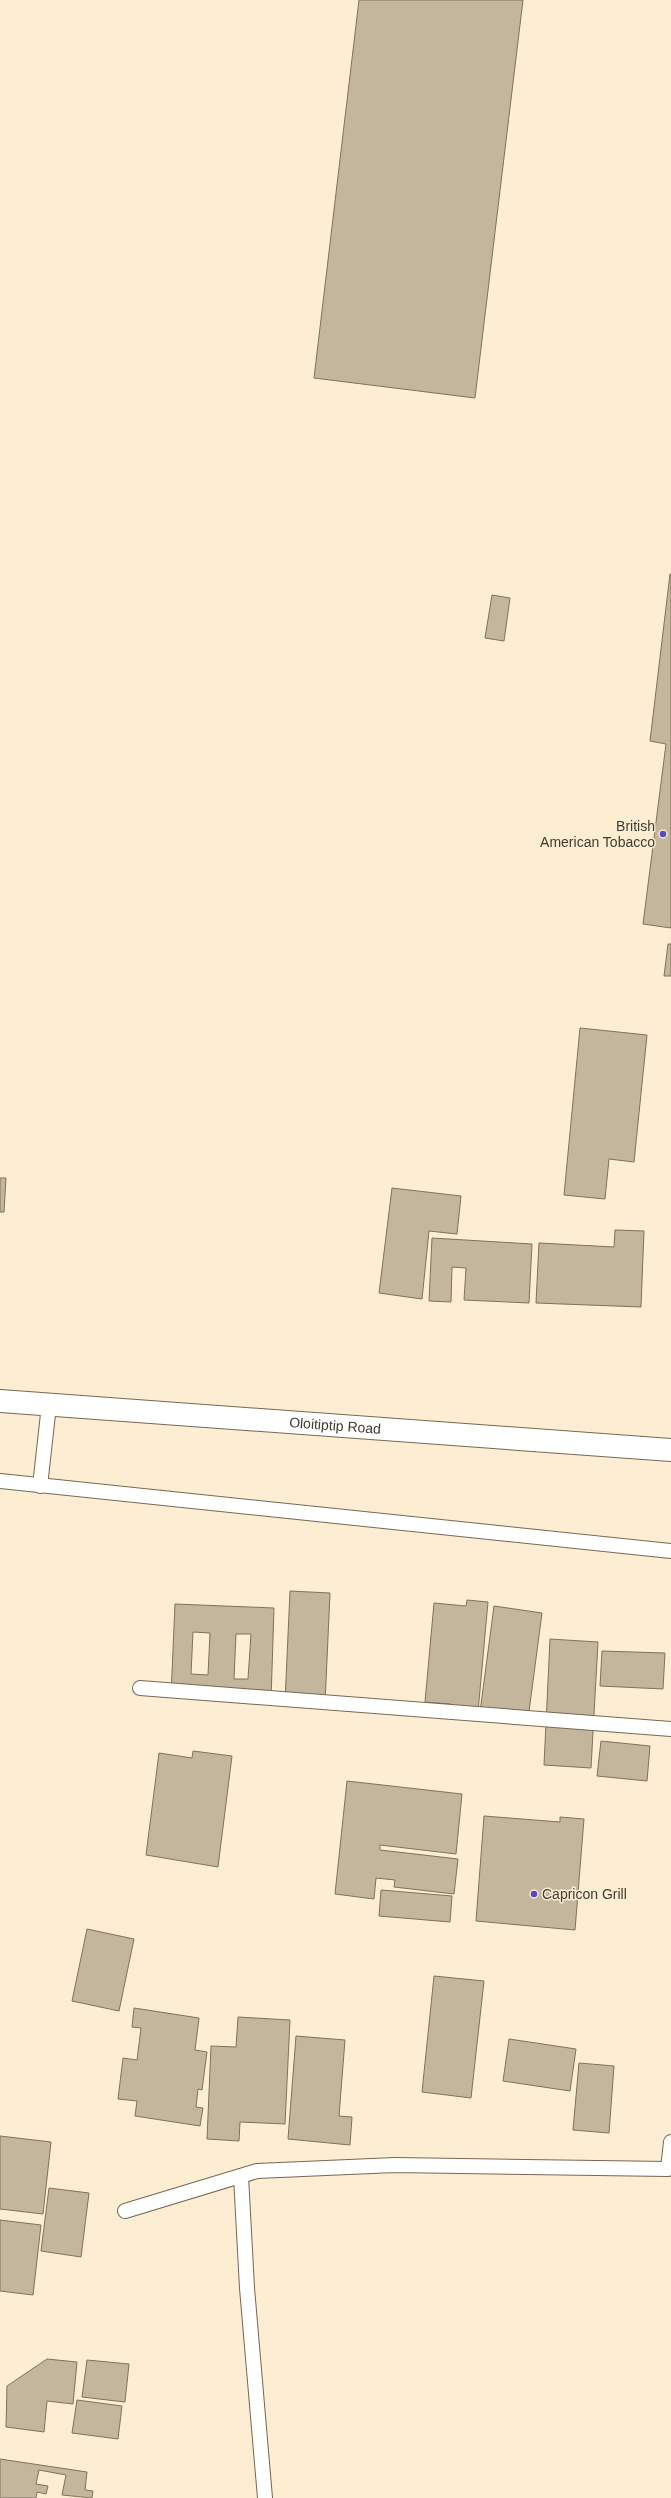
<svg xmlns="http://www.w3.org/2000/svg" width="671" height="2498" viewBox="0 0 671 2498" font-family="Arial,sans-serif">
<rect width="100%" height="100%" fill="#fcedd3"/>
<!-- building -->
<g fill="#c4b69d" stroke="#7f725b" fill-rule="evenodd">
<path d="M359,0h164l-48,398 -161,-20z"/>
<path d="M670,574h1v354l-28,-4 23,-180 -16,-3z"/>
<path d="M492,595l18,3 -6,43 -19,-3z"/>
<path d="M668,944h3v32h-7z"/>
<path d="M580,1028l67,7 -13,127 -25,-3 -4,40 -41,-4z"/>
<path d="M0,1178h6l-2,34h-4z"/>
<path d="M392,1188l69,8 -4,38 -28,-3 -7,68 -43,-6z"/>
<path d="M615,1230l29,1 -3,76 -105,-4 3,-60 75,4z"/>
<path d="M432,1238l100,6 -3,59 -65,-3 2,-32 -14,-1 -1,35 -22,-1z"/>
<path d="M290,1591l40,2 -5,111 -40,-2z"/>
<path d="M467,1600l21,2 -10,110 -27,-3v-5l-26,-2 9,-99 32,3z"/>
<path d="M175,1604l99,4 -3,92 -100,-4zM193,1632l17,1 -2,42 -17,-1zM236,1634h15l-3,45h-14z"/>
<path d="M494,1606l48,7 -14,106 -48,-7z"/>
<path d="M550,1639l48,3 -7,126 -47,-3z"/>
<path d="M602,1651l63,2 -2,36 -63,-3z"/>
<path d="M601,1741l49,5 -3,35 -50,-5z"/>
<path d="M193,1751l39,5 -14,111 -72,-12 13,-102 33,5z"/>
<path d="M347,1781l115,13 -6,60 -76,-9v5l78,9 -4,35 -60,-7 1,-7 -19,-2 -2,21 -39,-5z"/>
<path d="M484,1816l76,6v-5l24,2 -9,111 -99,-9z"/>
<path d="M381,1890l71,6 -2,26 -71,-6z"/>
<path d="M87,1929l47,10 -15,72 -47,-10z"/>
<path d="M434,1976l50,5 -13,117 -49,-6z"/>
<path d="M134,2008l65,10 -4,32 12,2 -5,38 -4,-1 -2,18 7,1 -3,18 -65,-10 2,-15 -19,-2 5,-41 14,2 4,-32 -9,-1z"/>
<path d="M238,2017l52,3 -5,104 -45,-2 -1,19 -32,-2 4,-93 25,1z"/>
<path d="M296,2036l49,4 -6,76 13,1 -2,28 -62,-6z"/>
<path d="M509,2039l67,10 -6,42 -67,-10z"/>
<path d="M579,2063l35,3 -5,67 -36,-3z"/>
<path d="M0,2136l51,6 -8,72 -43,-5z"/>
<path d="M49,2188l40,5 -8,64 -40,-6z"/>
<path d="M0,2220l41,5 -8,70 -33,-4z"/>
<path d="M47,2359l30,3 -4,42 -26,-3 -3,31 -38,-5 1,-41z"/>
<path d="M87,2360l42,4 -4,38 -43,-5z"/>
<path d="M77,2400l45,6 -4,33 -46,-6z"/>
<path d="M0,2459l87,13 -2,18 8,1 -1,7 -30,-3 4,-20 -27,-5 -3,14 12,2 -2,8 -9,-2 -1,6h-36z"/>
</g>
<g fill="none" stroke-linecap="round" stroke-linejoin="round">
<!-- service casing -->
<g stroke="#766952" stroke-width="16">
<g id="service">
<path d="M0,1481l671,70"/>
<path d="M40,1486l9,-81"/>
<path d="M140,1688l531,41"/>
<path d="M241,2176l6,112 18,210"/>
<path d="M125,2211l132,-40 138,-6 273,4 3,-27"/>
</g>
</g>
<!-- minor casing -->
<g stroke="#766952" stroke-width="24">
<g id="minor">
<path id="s1" d="M0,1401l671,49"/>
</g>
</g>
<!-- service -->
<use href="#service" stroke="#fff" stroke-width="14"/>
<!-- minor -->
<use href="#minor" stroke="#fff" stroke-width="22"/>
</g>
<!-- markers -->
<g fill="#564ac2" stroke="#fcedd3" stroke-width="1.5">
<circle cx="663" cy="834" r="4"/>
<circle cx="534" cy="1894" r="4"/>
</g>
<g text-anchor="middle" stroke-width="3" stroke-linejoin="round" paint-order="stroke">
<!-- poi labels -->
<g font-size="14" fill="#403b30" stroke="#fcedd3" text-anchor="end">
<text x="655" y="831">British<tspan x="655" dy="16">American Tobacco</tspan></text>
<text x="542" y="1899" text-anchor="start">Capricon Grill</text>
</g>
<!-- street labels -->
<g font-size="14" fill="#403b30" stroke="#fcedd3">
<text dy="5" stroke="none"><textPath href="#s1" startOffset="336">Oloitiptip Road</textPath></text>
</g>
</g>
</svg>
